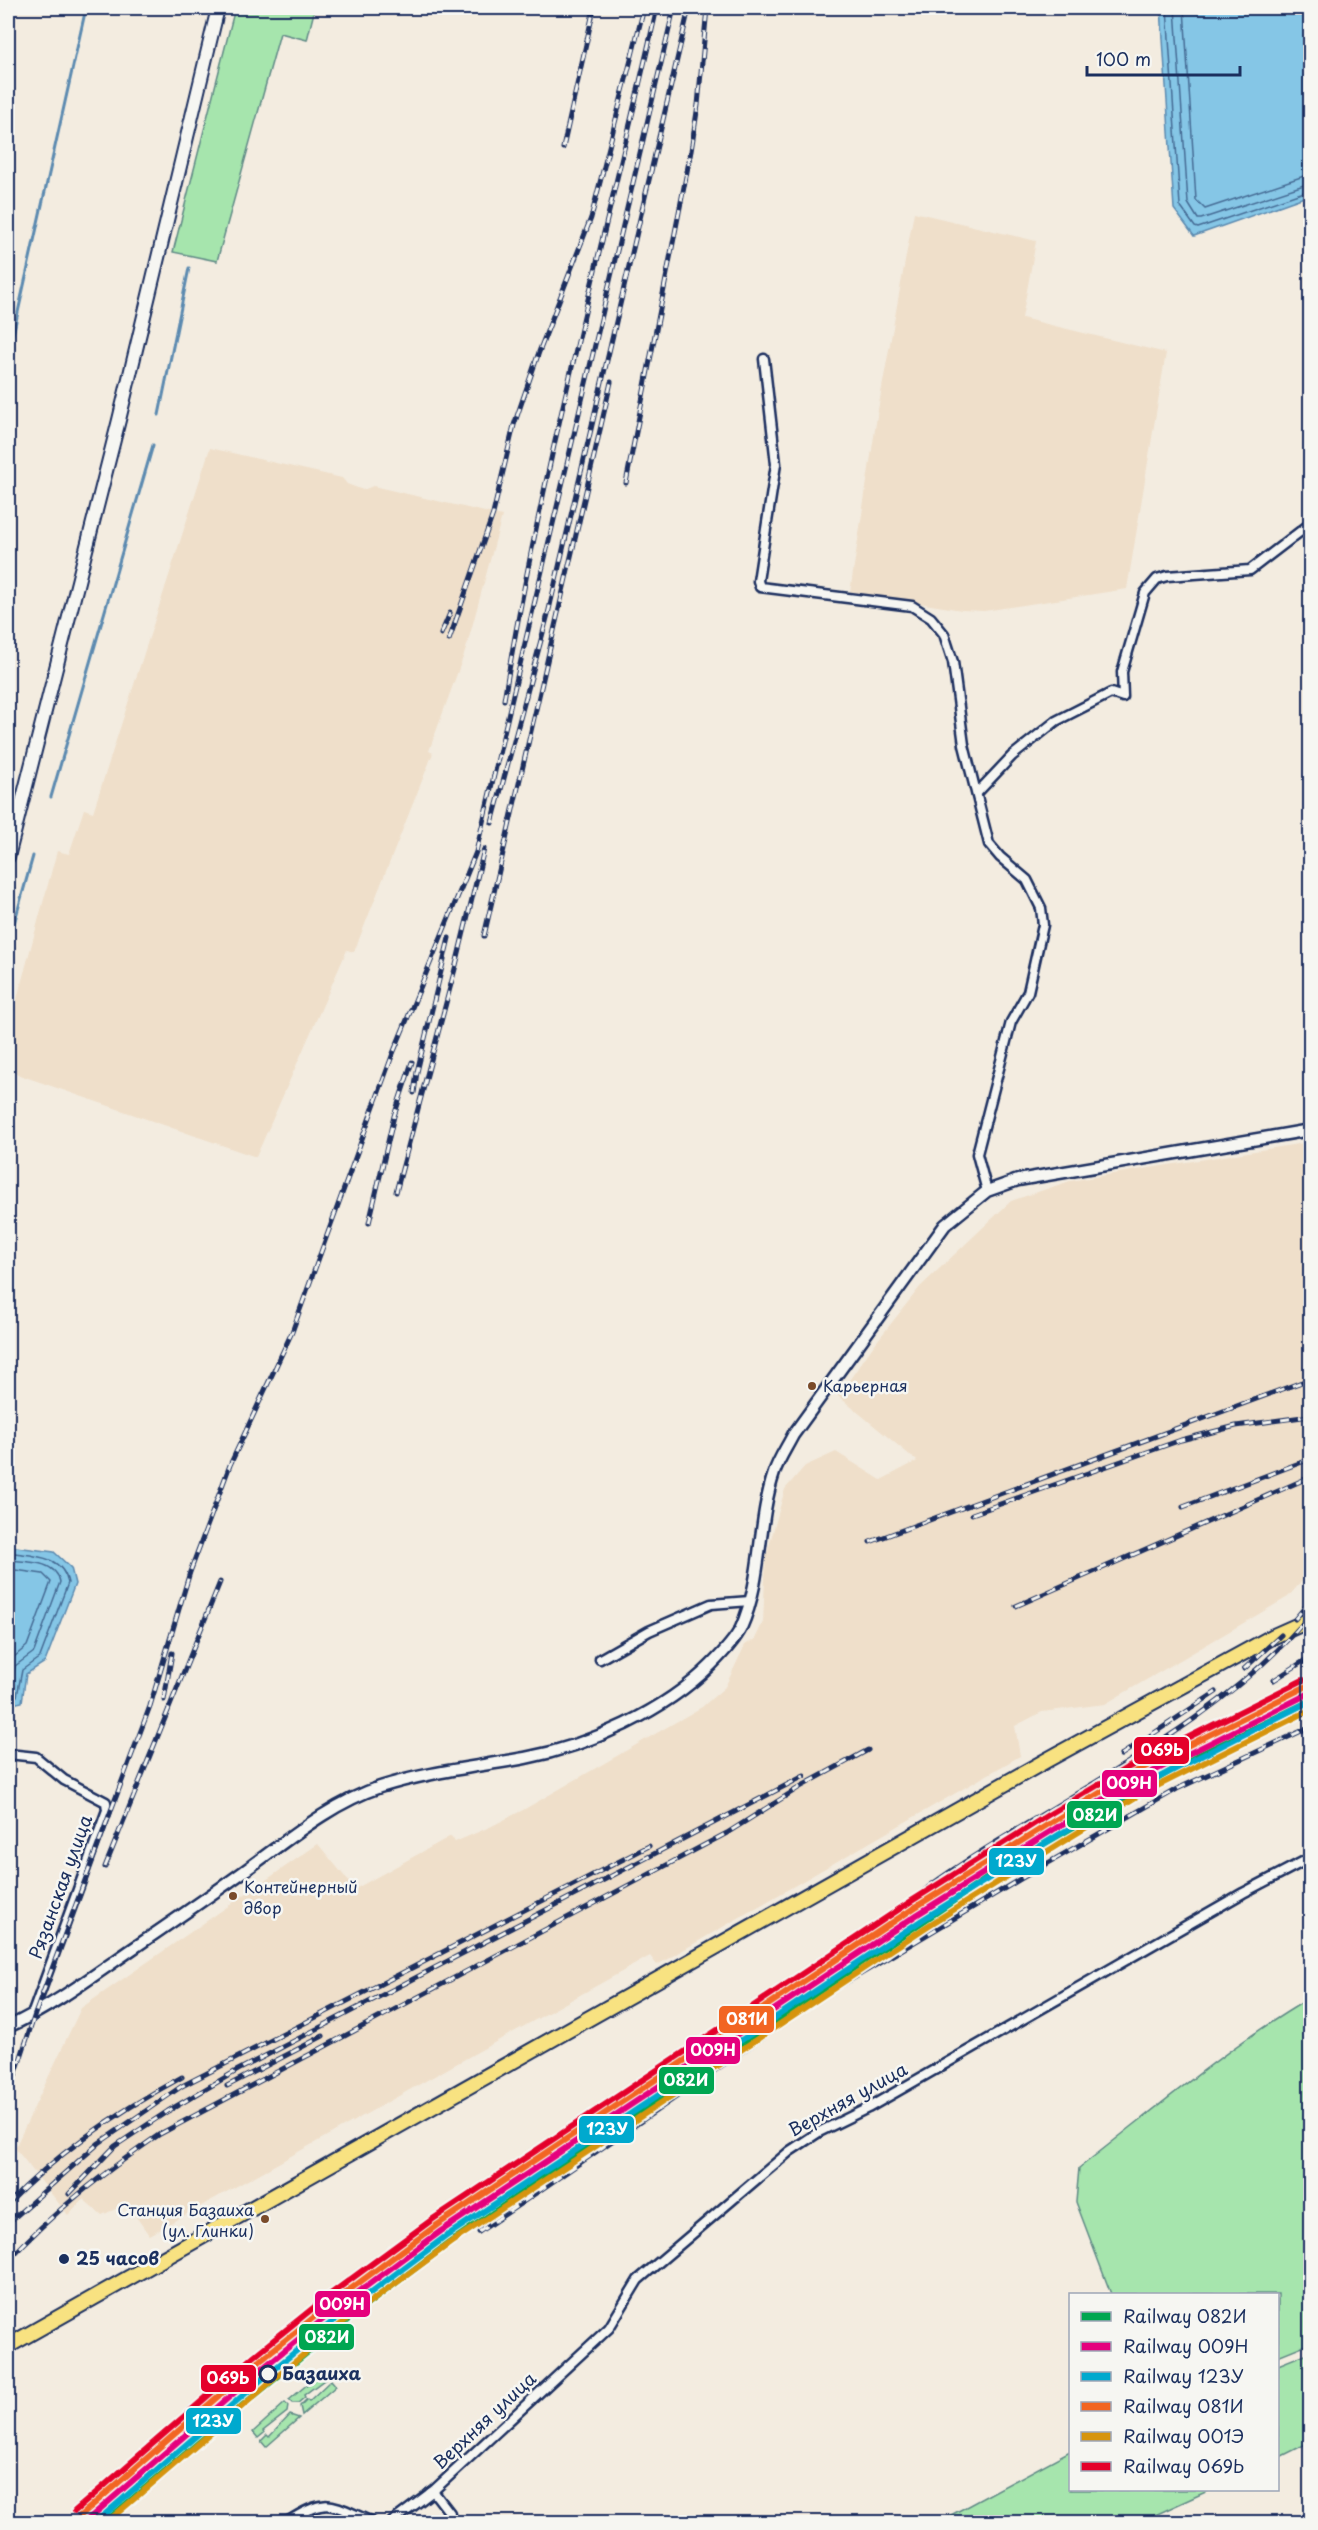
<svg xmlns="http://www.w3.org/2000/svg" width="1318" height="2530" viewBox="0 0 1318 2530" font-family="'Playpen Sans',sans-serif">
<rect width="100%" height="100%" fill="#f3ece0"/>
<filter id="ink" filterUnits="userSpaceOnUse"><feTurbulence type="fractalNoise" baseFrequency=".0167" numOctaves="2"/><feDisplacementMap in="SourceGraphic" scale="12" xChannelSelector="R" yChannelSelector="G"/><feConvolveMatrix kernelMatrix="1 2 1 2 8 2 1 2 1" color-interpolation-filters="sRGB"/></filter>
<g filter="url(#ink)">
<!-- built -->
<g fill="#efdfca">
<path d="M914,212l122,29 -14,77 144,35 -39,236 -143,22 -22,-1 -112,-18 28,-182z"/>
<path d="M210,448l132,30 5,6 16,6 10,-4 129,30 -36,133 -37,102 4,2 -79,199 -7,-2 -91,207 -248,-86v-39l49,-181 12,3 15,-45 9,3 2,-6z"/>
<path d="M1310,1142v430l-22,25 -183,107 -63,8 -27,14 5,30 -363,209 -7,-9 -501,279 -22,-31 -25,11 -19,-16 -15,16 -53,-67 66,-140 237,-164 37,45 96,-53 4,6 37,-16 31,-16 179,-103 23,-20 20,-42 10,-6 8,-17 3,-65 19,-68 20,-23 31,-14 45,28 36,-19 -79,-65 36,-51 46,-58 91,-86 59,-20z"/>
</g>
<!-- green -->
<g fill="#a6e5ad" stroke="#608a86" stroke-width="1.5">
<path d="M235,8h80l-8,32 -27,-7 -63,228 -44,-9z"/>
<path d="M1310,1998v345l-32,13v-62h-167l-35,-92 3,-34c75,-58 149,-122 231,-170z"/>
<path d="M1310,2352v90l-32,16v-93z"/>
<path d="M323,2371l5,6 -24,18 1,2 -7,6h-6l-3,-3z"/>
<path d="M331,2380l5,6 -34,29 -2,-9 7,-7 2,2z"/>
<path d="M285,2403l3,3 -1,6 -24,19 1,2 -6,5 -5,-6z"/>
<path d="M290,2415l9,3 -33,29 -5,-6 6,-6 2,2z"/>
<path d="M1070,2451v39h140l-70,32h-202z"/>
</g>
<!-- water -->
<g fill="#85c6e6" stroke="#5b8ab0" stroke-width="1.5">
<path d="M1161,8h149v187l-116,41 -20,-27z"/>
<path d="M8,1546l46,6 17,16 4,16 -30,78 -19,12 -4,28 -14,3z"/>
</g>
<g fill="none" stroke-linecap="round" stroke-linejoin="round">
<!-- shore -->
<g stroke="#456b94" stroke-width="1.5">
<path d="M1167,8l13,198 15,21 3,1 112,-38"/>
<path d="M1175,8l13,195 10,16h3l109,-36"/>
<path d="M1184,8l12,192 9,9 105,-35"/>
<path d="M8,1552c24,4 54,2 60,31l-28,74 -18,13 -5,26 -9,3"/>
<path d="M8,1560c18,2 48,0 52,22l-26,70 -19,14 -4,23 -3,2"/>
<path d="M8,1569l35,5 8,8 -24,64 -19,16"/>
</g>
<!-- stream -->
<g stroke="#5b8ab0" stroke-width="3">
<path d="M8,357l78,-349"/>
<path d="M159,415l30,-147"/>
<path d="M51,797l102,-352"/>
<path d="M8,945l25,-89"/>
</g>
<!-- minor casing -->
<g stroke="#1b2f5e" stroke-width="13">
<g id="minor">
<path d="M764,359l12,105 -18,117 2,6 152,19 19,12 13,16 9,28 11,83 25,99 11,13 27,23 14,28 2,17 -15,67 -17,30 -34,132 10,37"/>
<path d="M977,793l35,-37 44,-35 55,-28 12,4 -1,-25 23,-79 12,-14 10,-3 83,-6 60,-46"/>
<path d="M600,1659l49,-28 62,-27 39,-3"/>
<path d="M8,1754l28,3 28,23 42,22 1,8 -75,205"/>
<path d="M430,2493l3,-2 17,22 -1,9"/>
<path d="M287,2522c41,-26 43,-18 85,0"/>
<path d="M392,2522l41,-31 176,-163 29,-48 152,-129 29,-19 49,-24 375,-215 67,-35"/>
</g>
</g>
<!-- tertiary casing -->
<g stroke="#1b2f5e" stroke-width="15">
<path id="tertiary" d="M8,2027c43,-20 81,-48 120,-75 41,-28 82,-56 122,-85 40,-29 82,-64 130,-80 47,-15 96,-20 145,-29 64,-12 140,-47 186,-93 10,-10 24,-25 30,-37 22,-49 16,-105 33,-155 4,-13 13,-26 19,-38l152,-210 42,-34 31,-11 292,-50"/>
</g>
<!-- secondary casing -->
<g stroke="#1b2f5e" stroke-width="16">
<path id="secondary" d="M8,857l111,-437 99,-412"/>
</g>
<!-- trunk casing -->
<g stroke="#1b2f5e" stroke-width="18">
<path id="trunk" d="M8,2346l1039,-586 227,-124 36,-16"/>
</g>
<!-- minor -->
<use href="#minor" stroke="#f6f6f2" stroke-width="8"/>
<!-- tertiary -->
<use href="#tertiary" stroke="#f6f6f2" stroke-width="10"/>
<!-- secondary -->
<use href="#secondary" stroke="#f6f6f2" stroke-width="12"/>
<!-- trunk -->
<use href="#trunk" stroke="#f8e281" stroke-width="14"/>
<!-- rail casing -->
<g stroke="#1b2f5e" stroke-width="5">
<g id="rail">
<path d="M563,148l31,-140"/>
<path d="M626,483l65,-332 7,-46 9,-97"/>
<path d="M441,634l9,-21"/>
<path d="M449,640l44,-126 21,-89 25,-73 52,-134 53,-210"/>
<path d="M504,700c38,-233 101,-462 153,-692"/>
<path d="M492,823l56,-209 141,-606"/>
<path d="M484,936l127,-554"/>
<path d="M414,1093l3,-21 32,-134"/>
<path d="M396,1192l60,-227 28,-116"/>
<path d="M369,1223l25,-107 18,-54"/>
<path d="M1183,1507l127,-48"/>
<path d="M972,1514l209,-74 55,-14 74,-10"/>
<path d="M870,1542l440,-163"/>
<path d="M1016,1606l294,-129"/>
<path d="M1295,1619l15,-18"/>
<path d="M1244,1669l37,-34"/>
<path d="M1274,1680l36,-23"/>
<path d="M164,1700l8,-47"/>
<path d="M1121,1755l95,-63"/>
<path d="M105,1867l115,-285"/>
<path d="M918,1914l86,-47"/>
<path d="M227,2086l96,-50"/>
<path d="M8,2097l27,-83 115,-308 40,-134 40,-107 62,-133 100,-276 84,-204 198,-844"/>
<path d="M69,2194l46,-48 53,-35 70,-41 566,-294"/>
<path d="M8,2204c49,-51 111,-93 174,-127"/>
<path d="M8,2223l91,-80 83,-57 467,-240"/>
<path d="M479,2232l348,-238 195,-116 155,-89 133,-62"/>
<path d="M8,2261c44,-49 97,-89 152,-127l567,-301 73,-46 68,-37"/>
<path d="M75,2522c98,-84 194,-168 297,-247 155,-118 324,-218 484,-330 28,-19 52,-43 79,-63 123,-86 278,-151 375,-267"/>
</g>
</g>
<!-- rail -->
<use href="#rail" stroke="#f6f6f2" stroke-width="3" stroke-dasharray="9" stroke-linecap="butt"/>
<!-- rail-1 casing -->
<g stroke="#f6f6f2" stroke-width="10">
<path id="rail-1" d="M105,2522l139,-118 116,-94 89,-67 168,-116 387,-260 193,-111 113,-55"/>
</g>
<!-- rail-2 casing -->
<g stroke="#f6f6f2" stroke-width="10">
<path id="rail-2" d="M85,2522l179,-155 73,-59 104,-77 477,-317 138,-86 76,-46 178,-89"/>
</g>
<!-- rail-3 casing -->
<g stroke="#f6f6f2" stroke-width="10">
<path id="rail-3" d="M96,2522l173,-149 73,-59 103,-77 477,-317 138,-86 76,-45 174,-88"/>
</g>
<!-- rail-4 casing -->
<g stroke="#f6f6f2" stroke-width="10">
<path id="rail-4" d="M80,2516l179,-155 74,-59 104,-77 477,-317 138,-86 77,-47 178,-89"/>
</g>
<!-- rail-5 casing -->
<g stroke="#f6f6f2" stroke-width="10">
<path id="rail-5" d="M107,2522l167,-143 72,-59 104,-77 476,-316 138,-86 75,-46 171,-85"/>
</g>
<!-- rail-6 casing -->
<g stroke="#f6f6f2" stroke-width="10">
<path id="rail-6" d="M75,2511l180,-156 73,-59 105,-77 477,-317 138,-87 77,-46 178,-89"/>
</g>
<!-- rail-1 -->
<use href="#rail-1" stroke="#00a651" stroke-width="6"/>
<!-- rail-2 -->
<use href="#rail-2" stroke="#e5007d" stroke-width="6"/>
<!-- rail-3 -->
<use href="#rail-3" stroke="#00a9ce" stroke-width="6"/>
<!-- rail-4 -->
<use href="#rail-4" stroke="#f26522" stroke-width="6"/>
<!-- rail-5 -->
<use href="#rail-5" stroke="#d6940e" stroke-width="6"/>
<!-- rail-6 -->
<use href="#rail-6" stroke="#e4002b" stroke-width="6"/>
</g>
</g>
<!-- markers -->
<g fill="#7a4b2a" stroke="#f6f6f2" stroke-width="2">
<circle cx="812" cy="1386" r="5"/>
<circle cx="233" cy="1896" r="5"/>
<circle cx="265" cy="2219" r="5"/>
</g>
<circle fill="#1b2f5e" stroke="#f6f6f2" stroke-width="2" cx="64" cy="2259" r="6"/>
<circle fill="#f6f6f2" stroke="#1b2f5e" stroke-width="3" cx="268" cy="2374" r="8"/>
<g text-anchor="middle" stroke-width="5" stroke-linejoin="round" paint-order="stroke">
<!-- bus labels -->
<g font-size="16" fill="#1b2f5e" stroke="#f6f6f2" text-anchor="start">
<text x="823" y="1392">Карьерная</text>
<text x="244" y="1893">Контейнерный<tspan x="244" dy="21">двор</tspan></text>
<text x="254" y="2216" text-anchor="end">Станция Базаиха<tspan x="254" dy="21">(ул. Глинки)</tspan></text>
</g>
<!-- street labels -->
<g font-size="18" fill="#1b2f5e" stroke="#f6f6f2">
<text transform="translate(61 1887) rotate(-70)" y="6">Рязанская улица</text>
<text transform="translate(848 2100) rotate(-29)" y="6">Верхняя улица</text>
<text transform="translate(485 2421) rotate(-43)" y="6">Верхняя улица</text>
</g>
<!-- poi labels -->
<g font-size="18" font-weight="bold" fill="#1b2f5e" stroke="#f6f6f2" text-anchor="start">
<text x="76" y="2265">25 часов</text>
</g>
<!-- stop labels -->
<g font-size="18" font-weight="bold" fill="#1b2f5e" stroke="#f6f6f2" text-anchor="start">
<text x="282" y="2380">Базаиха</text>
</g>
</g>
<g stroke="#f6f6f2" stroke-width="2">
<rect x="1133" y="1736" width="57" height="29" rx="6" fill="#e4002b"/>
<rect x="1101" y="1769" width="57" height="29" rx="6" fill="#e5007d"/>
<rect x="1066" y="1800" width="57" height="29" rx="6" fill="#00a651"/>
<rect x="988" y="1847" width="57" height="29" rx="6" fill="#00a9ce"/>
<rect x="718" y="2005" width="57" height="29" rx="6" fill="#f26522"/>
<rect x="685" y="2036" width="56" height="29" rx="6" fill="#e5007d"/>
<rect x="658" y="2066" width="57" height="29" rx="6" fill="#00a651"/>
<rect x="578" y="2115" width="57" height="29" rx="6" fill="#00a9ce"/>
<rect x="314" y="2290" width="57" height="28" rx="6" fill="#e5007d"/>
<rect x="298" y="2323" width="57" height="28" rx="6" fill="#00a651"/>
<rect x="200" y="2364" width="57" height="29" rx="6" fill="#e4002b"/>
<rect x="185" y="2407" width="57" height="28" rx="6" fill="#00a9ce"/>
</g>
<g font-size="16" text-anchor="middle" font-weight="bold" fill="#fff">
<text x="1162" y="1756">069Ь</text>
<text x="1129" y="1789">009Н</text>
<text x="1095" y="1821">082И</text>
<text x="1016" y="1867">123У</text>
<text x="747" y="2025">081И</text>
<text x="713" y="2056">009Н</text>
<text x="686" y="2086">082И</text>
<text x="607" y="2135">123У</text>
<text x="342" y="2310">009Н</text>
<text x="327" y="2343">082И</text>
<text x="228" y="2384">069Ь</text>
<text x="213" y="2427">123У</text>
</g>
<!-- margin -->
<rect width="1318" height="2530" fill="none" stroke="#f6f6f2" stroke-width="30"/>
<rect x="15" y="15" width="1288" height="2500" fill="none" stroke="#1b2f5e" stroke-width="2" filter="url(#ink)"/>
<!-- legend -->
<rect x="1069" y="2293" width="210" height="198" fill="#f6f6f2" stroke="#9ea6b7" stroke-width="1.5"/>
<rect x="1081" y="2312" width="30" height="9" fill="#00a651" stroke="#9ea6b7" stroke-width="1.5"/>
<text x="1123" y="2323" font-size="18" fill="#1b2f5e">Railway 082И</text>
<rect x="1081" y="2342" width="30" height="9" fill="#e5007d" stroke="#9ea6b7" stroke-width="1.5"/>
<text x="1123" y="2353" font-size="18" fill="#1b2f5e">Railway 009Н</text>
<rect x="1081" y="2372" width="30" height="9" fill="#00a9ce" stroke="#9ea6b7" stroke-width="1.5"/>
<text x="1123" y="2383" font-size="18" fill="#1b2f5e">Railway 123У</text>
<rect x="1081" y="2402" width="30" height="9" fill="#f26522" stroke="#9ea6b7" stroke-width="1.5"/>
<text x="1123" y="2413" font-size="18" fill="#1b2f5e">Railway 081И</text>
<rect x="1081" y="2432" width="30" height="9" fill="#d6940e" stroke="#9ea6b7" stroke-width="1.5"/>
<text x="1123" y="2443" font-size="18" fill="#1b2f5e">Railway 001Э</text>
<rect x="1081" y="2462" width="30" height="9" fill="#e4002b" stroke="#9ea6b7" stroke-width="1.5"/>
<text x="1123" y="2473" font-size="18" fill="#1b2f5e">Railway 069Ь</text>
<!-- scale -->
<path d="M1087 66v9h153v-9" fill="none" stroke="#1b2f5e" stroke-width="3"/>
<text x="1096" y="66" font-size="18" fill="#1b2f5e" stroke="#f6f6f2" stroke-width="4.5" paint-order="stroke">100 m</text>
</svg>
